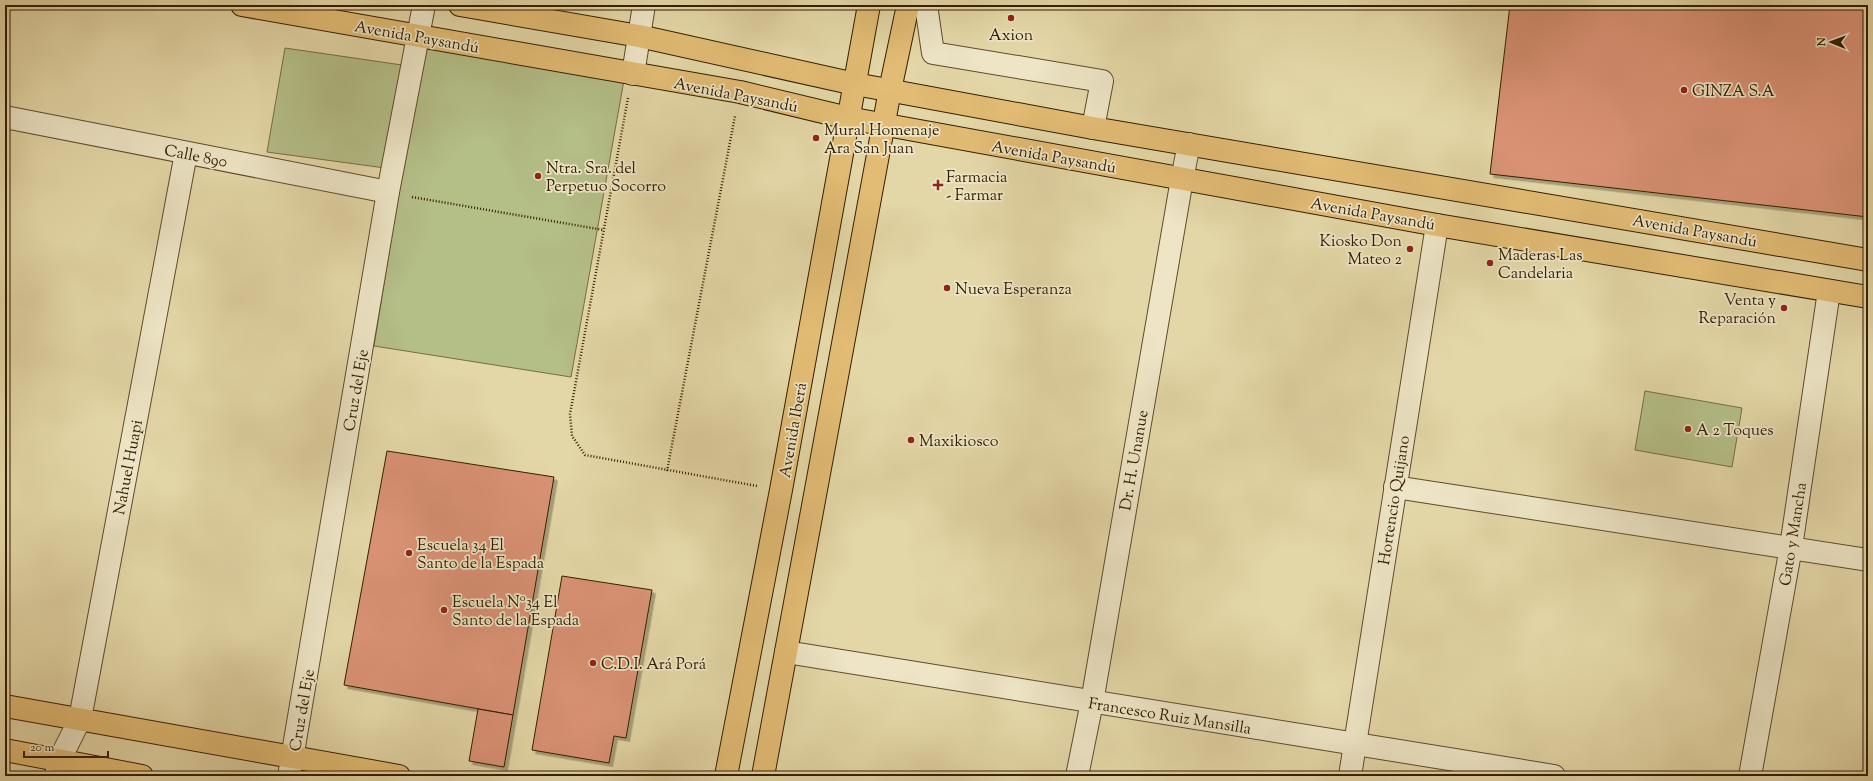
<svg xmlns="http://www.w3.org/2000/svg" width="1873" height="781" viewBox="0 0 1873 781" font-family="'Sorts Mill Goudy',serif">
<defs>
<filter id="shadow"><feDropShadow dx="3.5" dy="3.5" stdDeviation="0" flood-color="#0004"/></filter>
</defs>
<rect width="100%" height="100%" fill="#e4d7a7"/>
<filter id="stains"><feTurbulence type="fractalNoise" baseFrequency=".005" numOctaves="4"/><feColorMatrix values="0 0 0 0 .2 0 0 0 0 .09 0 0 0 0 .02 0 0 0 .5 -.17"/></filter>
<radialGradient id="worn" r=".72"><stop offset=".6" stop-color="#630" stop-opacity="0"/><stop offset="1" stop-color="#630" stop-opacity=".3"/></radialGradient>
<!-- green -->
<g fill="#b4be87" stroke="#746e44">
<path d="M285,48l117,17 -17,103 -118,-16z"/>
<path d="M422,48l202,32 -53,297 -197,-31z"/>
<path d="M1645,391l97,17 -10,59 -97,-17z"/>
</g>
<!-- building -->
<g fill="#da9275" stroke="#331e00" filter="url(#shadow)">
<path d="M1510,5h358v212l-378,-43z"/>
<path d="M387,451l167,26 -41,238 -169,-30z"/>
<path d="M562,576l90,14 -26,148 -12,-2 -5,27 -77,-13z"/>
<path d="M478,709l35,6 -9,52 -35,-6z"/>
</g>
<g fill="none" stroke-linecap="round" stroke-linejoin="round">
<!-- minor casing -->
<g stroke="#5f4c2a" stroke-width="24">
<g id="minor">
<path d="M926,5l7,48 169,28 -9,47"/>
<path d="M633,74l11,-69"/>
<path d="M5,117l383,75"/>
<path d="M1395,487l473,73"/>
<path d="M786,652l768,124"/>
<path d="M56,776l3,-15 21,-42 106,-566"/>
<path d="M289,776l99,-584 36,-187"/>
<path d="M1077,776l15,-74 90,-523 7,-35"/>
<path d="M1350,776l87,-551"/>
<path d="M1750,776l41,-229 38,-256"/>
</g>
</g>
<!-- major casing -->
<g stroke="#331e00" stroke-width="24">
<g id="major">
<path d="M242,5l498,87 108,26 589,107 431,72"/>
<path d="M460,5l179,31 216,48 238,44 775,132"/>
<path d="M5,706l394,70"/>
<path d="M5,750l137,26"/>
<path d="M726,776l55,-286 88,-485"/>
<path d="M763,776l127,-686 18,-85"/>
</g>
</g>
<!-- path -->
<g stroke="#331e00" stroke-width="2.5" stroke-dasharray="1 2" stroke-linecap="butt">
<path d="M628,98l-58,316 2,22 13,19 172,31"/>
<path d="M412,197l192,33"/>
<path d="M667,471l68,-355"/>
</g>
<!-- minor -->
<use href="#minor" stroke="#ede5c6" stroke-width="22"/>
<!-- major -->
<use href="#major" stroke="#e2bc74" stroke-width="22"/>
</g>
<!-- markers -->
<g fill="#8f2418" stroke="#ede5c6" stroke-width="1.5">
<circle cx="1011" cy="18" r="4"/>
<circle cx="1684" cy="90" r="4"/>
<circle cx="816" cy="138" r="4"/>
<circle cx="538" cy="176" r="4"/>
<path d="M936 179h4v4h4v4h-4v4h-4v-4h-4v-4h4z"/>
<circle cx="1410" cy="249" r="4"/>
<circle cx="1490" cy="263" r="4"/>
<circle cx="947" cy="288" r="4"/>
<circle cx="1784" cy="308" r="4"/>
<circle cx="1688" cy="429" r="4"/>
<circle cx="911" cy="440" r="4"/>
<circle cx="409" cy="553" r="4"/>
<circle cx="444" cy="610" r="4"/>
<circle cx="593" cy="663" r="4"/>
</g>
<g text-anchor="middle" stroke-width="3.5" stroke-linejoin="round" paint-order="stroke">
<!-- poi labels -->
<g font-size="16" fill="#331e00" stroke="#ede5c6" text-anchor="start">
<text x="1011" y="40" text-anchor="middle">Axion</text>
<text x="1692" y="96">GINZA S.A</text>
<text x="824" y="135">Mural Homenaje<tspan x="824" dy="18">Ara San Juan</tspan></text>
<text x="546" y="173">Ntra. Sra. del<tspan x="546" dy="18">Perpetuo Socorro</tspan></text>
<text x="946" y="182">Farmacia<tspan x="946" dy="18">- Farmar</tspan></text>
<text x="1402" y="246" text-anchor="end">Kiosko Don<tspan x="1402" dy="18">Mateo 2</tspan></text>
<text x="1498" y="260">Maderas Las<tspan x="1498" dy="18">Candelaria</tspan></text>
<text x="955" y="294">Nueva Esperanza</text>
<text x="1776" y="305" text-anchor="end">Venta y<tspan x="1776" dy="18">Reparación</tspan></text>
<text x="1696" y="435">A 2 Toques</text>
<text x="919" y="446">Maxikiosco</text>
<text x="417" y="550">Escuela 34 El<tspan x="417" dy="18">Santo de la Espada</tspan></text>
<text x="452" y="607">Escuela Nº34 El<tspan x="452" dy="18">Santo de la Espada</tspan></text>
<text x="601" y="669">C.D.I. Ará Porá</text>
</g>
<!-- street labels -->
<g font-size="16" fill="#331e00" stroke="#ede5c6">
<text transform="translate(417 36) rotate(10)" y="6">Avenida Paysandú</text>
<text transform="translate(736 94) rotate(11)" y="6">Avenida Paysandú</text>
<text transform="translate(196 155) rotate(11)" y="6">Calle 890</text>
<text transform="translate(1054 156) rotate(10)" y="6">Avenida Paysandú</text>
<text transform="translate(1373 213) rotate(10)" y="6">Avenida Paysandú</text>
<text transform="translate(1695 230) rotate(10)" y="6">Avenida Paysandú</text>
<text transform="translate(355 390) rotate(-80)" y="6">Cruz del Eje</text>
<text transform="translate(792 430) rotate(-80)" y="6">Avenida Iberá</text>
<text transform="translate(1133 460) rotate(-80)" y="6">Dr. H. Unanue</text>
<text transform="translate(127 467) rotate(-79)" y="6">Nahuel Huapi</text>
<text transform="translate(1393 500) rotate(-81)" y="6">Hortencio Quijano</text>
<text transform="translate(1792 534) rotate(-81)" y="6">Gato y Mancha</text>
<text transform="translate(301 710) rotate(-80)" y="6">Cruz del Eje</text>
<text transform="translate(1170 715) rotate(9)" y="6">Francesco Ruiz Mansilla</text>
</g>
</g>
<!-- margin -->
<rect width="1873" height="781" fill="none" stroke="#e4d7a7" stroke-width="20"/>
<rect x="6" y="6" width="1861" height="769" fill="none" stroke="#331e00" stroke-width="2"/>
<rect x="10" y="10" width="1853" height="761" fill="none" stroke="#331e00"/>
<!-- north arrow -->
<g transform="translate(1831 42) rotate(271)" stroke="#ede5c6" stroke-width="3" paint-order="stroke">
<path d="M0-3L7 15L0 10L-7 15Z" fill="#331e00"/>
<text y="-6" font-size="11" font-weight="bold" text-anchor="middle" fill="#331e00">N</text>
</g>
<!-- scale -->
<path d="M24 751v6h84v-6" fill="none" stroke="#331e00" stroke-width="2"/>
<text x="30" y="751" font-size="12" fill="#331e00" stroke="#ede5c6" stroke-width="3" paint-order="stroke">20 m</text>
<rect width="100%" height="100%" filter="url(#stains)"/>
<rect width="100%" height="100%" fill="url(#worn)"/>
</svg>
